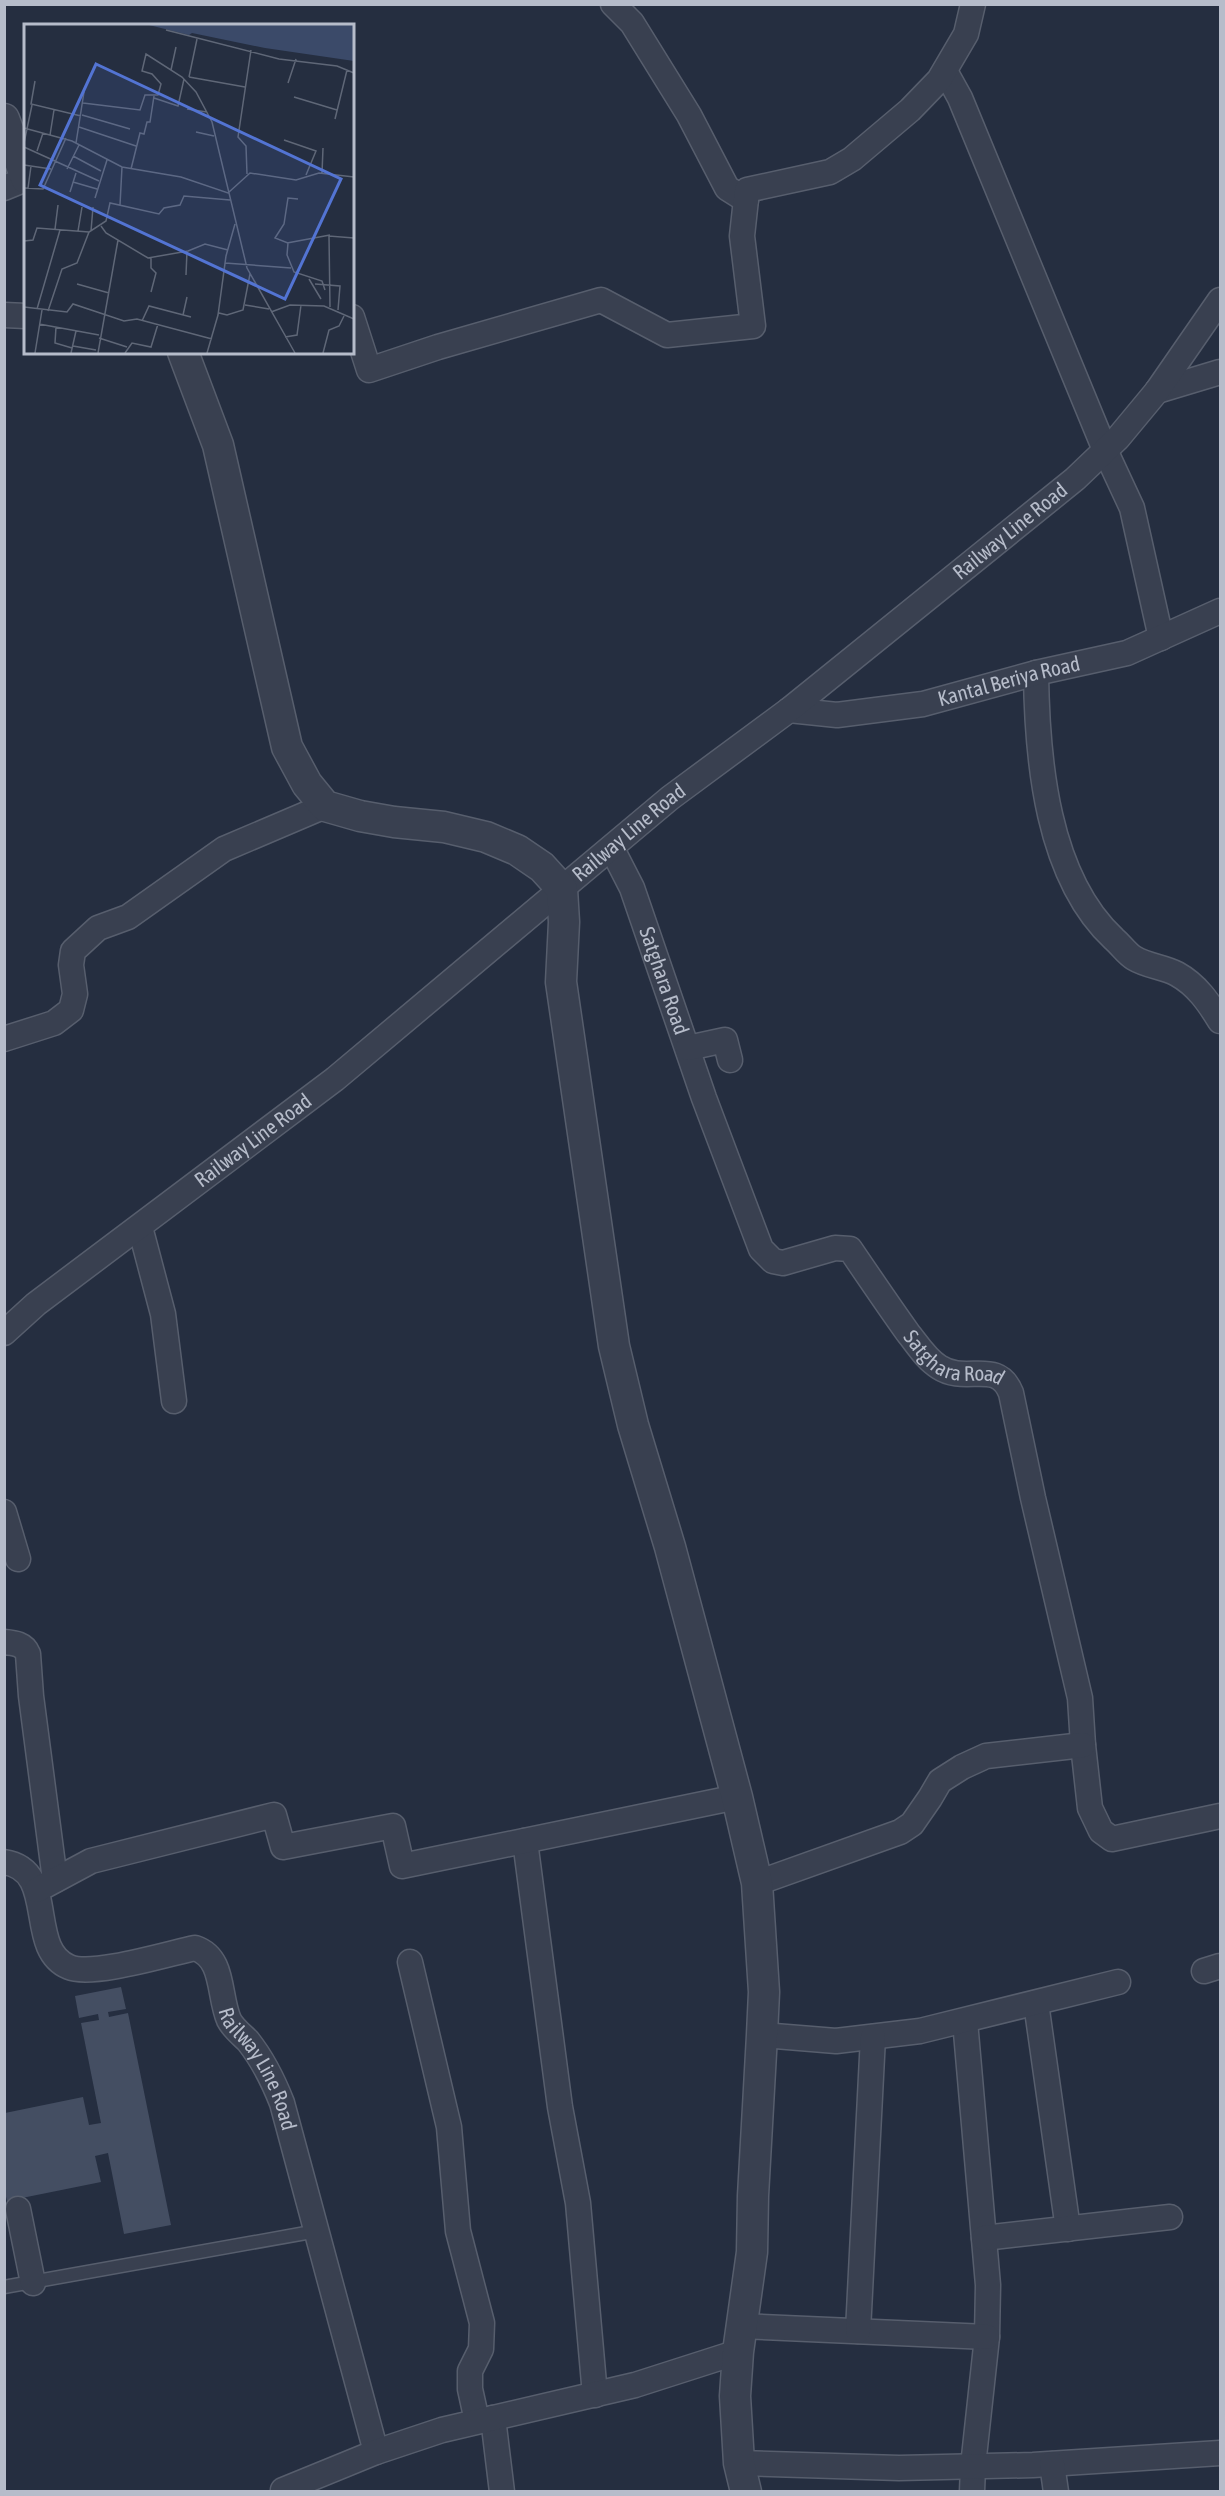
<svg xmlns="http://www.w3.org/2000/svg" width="1225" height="2496" viewBox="0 0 1225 2496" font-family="'Asap Condensed',sans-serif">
<rect width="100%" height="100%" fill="#252e40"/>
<!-- building -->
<path fill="#444e62" d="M121,1987l5,22 -18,3 1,5 19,-4 43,212 -47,9 -16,-81 -13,3 6,26 -94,19 -2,-9v-79l78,-16 6,28 12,-2 -20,-100 18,-3 -1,-6 -19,4 -4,-22z"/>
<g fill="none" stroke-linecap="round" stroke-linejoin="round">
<!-- service casing -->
<g stroke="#575e6d" stroke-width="15">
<path id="service" d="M4,2287l313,-56"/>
</g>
<!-- minor casing -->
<g stroke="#575e6d" stroke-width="27">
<g id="minor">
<path d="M613,4l19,19 57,92 38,73 19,12"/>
<path d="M945,71l15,27 145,352 27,58 29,130"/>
<path d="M4,188l22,-9"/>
<path d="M4,315l22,1"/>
<path d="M352,317l17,53 69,-23 163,-47 66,35 86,-9 -11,-90 5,-46 83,-18 22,-13 58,-49 29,-30 27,-46 7,-30"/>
<path d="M1157,391l63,-19"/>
<path d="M1036,673c1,87 11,204 78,266 7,6 13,15 20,19 13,8 30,9 43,16 20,11 32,29 43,47"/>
<path id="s1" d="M789,710l48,5 86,-11 113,-31 91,-20 93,-42"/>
<path id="s2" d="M612,849l20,39 72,210 57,151 12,12 10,2 52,-15 15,1c19,28 38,56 58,84 9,11 18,26 31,34 27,18 58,-9 72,26l22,105 47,200 3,47 7,63 11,23 11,8 108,-23"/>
<path d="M4,1039l50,-16 17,-13 4,-16 -4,-29 2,-14 25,-23 30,-11 96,-68 101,-43"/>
<path d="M688,1048l37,-8 5,20"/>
<path d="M140,1227l23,87 11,87"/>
<path id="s3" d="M4,1333l32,-29 299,-225 335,-281 119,-88 286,-231 43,-41 39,-47 63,-91"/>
<path d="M4,1512l14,47"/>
<path d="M4,1642c11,1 20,2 24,12l3,42 24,184"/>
<path d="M525,1841l35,266 18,96 17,192"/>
<path id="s4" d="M4,1862c55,8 21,87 65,105 23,10 98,-13 126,-19 30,10 23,47 34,72 4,8 13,15 19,21 15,19 25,39 34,62l94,349"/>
<path d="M757,1883l143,-51 12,-8 18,-26 10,-17 22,-14 24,-11 97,-11"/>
<path d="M37,1890l54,-29 183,-46 9,32 110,-21 9,40 335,-69"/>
<path d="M410,1962l39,165 9,104 24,92 -1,26 -11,22v18l7,32"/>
<path d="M1204,1971l16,-5"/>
<path d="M1036,2003l32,226"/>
<path d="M965,2021l23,264 -1,52 -14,129 -1,26"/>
<path d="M762,2035l74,6 84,-10 198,-49"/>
<path d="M18,2209l15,74"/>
<path d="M984,2238l186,-21"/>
<path d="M741,2326l246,11"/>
<path d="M858,2331l15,-294"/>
<path d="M493,2418l9,74"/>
<path d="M739,2463l160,5 134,-3 187,-12"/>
<path d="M1052,2464l4,28"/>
<path d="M283,2490l93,-38 66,-22 193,-45 103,-33"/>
</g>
</g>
<!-- tertiary casing -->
<g stroke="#575e6d" stroke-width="33">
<g id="tertiary">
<path d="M4,119l22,59"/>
<path d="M183,352l35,93 69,302 20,37 18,22 35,10 34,6 50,5 42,10 31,13 25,17 20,22 2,33 -3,60 53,364 19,79 37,122 67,250 20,86 7,109 -2,43 -9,161 -1,56 -14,100 -3,44 4,67 7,29"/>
</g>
</g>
<!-- service -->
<use href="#service" stroke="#394050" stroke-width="12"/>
<!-- minor -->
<use href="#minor" stroke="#394050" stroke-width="24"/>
<!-- tertiary -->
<use href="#tertiary" stroke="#394050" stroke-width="30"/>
</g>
<g text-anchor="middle" stroke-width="4.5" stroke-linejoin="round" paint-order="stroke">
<!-- street labels -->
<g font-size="21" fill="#b6bcca" stroke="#1e2535">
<text dy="7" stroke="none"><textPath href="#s3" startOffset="1287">Railway Line Road</textPath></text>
<text dy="7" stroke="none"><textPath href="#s1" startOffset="224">Kantal Beriya Road</textPath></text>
<text dy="7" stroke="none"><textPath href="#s3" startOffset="801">Railway Line Road</textPath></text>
<text dy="7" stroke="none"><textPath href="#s2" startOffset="142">Satghara Road</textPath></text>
<text dy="7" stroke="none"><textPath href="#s3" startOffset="315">Railway Line Road</textPath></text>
<text dy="7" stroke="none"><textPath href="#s2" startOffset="682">Satghara Road</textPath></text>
<text dy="7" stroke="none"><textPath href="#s4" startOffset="402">Railway Line Road</textPath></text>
</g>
</g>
<!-- overview -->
<g transform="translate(24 24)">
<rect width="330" height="330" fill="#252e40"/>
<path d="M125,1h205v36l-89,-13 -73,-15 -3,2z" fill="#3b4a69"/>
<path fill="none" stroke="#5f6777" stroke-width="1.5" d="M142,6l113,29 58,7 17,7M147,46l5,-23M165,53l56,10M165,53l8,-38M11,57l-4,23 50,12M264,59l8,-24M270,73l43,13M130,74l24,8 6,-27M59,79l57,7 5,-15h13l3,-11 -9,-10 -10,-3 4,-17 36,23 14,15 16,30 35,146 48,85M163,85l20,3M58,91l48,14M311,95l12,-49M55,103l57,19M0,104l48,13 50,26 59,10 47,16 22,-20 46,7 23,-7 35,4M172,108l18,4M26,111l4,-25M260,116l32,11 -10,24M0,119l8,-38M52,119l8,-51M0,123l75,34M13,127l6,-18M49,132l28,15M0,141l27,4M43,145l12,-24M107,145l9,-36 4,1 3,-12h3l4,-26M298,149l1,-25M223,150l-1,-28 -8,-9 13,-87M49,158l24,7M0,164l19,1 23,-51M4,164l3,-22M46,168l6,-19M71,174l12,-38M274,175l-10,-1 -4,26 -9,14 13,5 -1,12 7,17 28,9 3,9M96,181l2,-38M77,202l5,7 42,25 40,-7 17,-7 23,6M31,205l3,-24M54,207l4,-24M67,207l2,-24M0,217l9,-1 4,-12 52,4M263,219l43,-8M201,239l66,5M162,251l1,-24M285,255l12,20M53,260l32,9M291,260l25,2 -2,24M127,268l5,-19 -5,-5v-10M221,281l24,4M0,283l43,5 6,-8 51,17 13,-2 75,20M306,283l-1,-71 25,2M13,285l23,-79M24,287l14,-42 15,-6 12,-31 17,-11 4,-18 49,11 5,-6 16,-3 4,-9 46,4M247,288l19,-7 34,1 30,13M195,289l8,2 16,-5 7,-36M159,291l4,-18M118,297l7,-15 42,11M15,300l60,11M32,303l-1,16 17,5M261,313l12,-2 4,-30M75,314l28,9M49,322l23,4M11,329l7,-43M47,329l5,-22M74,329l20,-113M101,329l7,-10 19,4 7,-23M183,329l11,-38 8,-59 9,-32M299,329l6,-23 10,-4 5,-10"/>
<path fill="#5374d3" fill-opacity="0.15" stroke="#5374d3" stroke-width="3" d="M72,40l245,115 -56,120 -245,-114z"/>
<rect width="330" height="330" fill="none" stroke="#b6bcca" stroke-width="3"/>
</g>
<!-- border -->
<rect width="1225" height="2496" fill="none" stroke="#b6bcca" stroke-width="12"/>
</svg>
